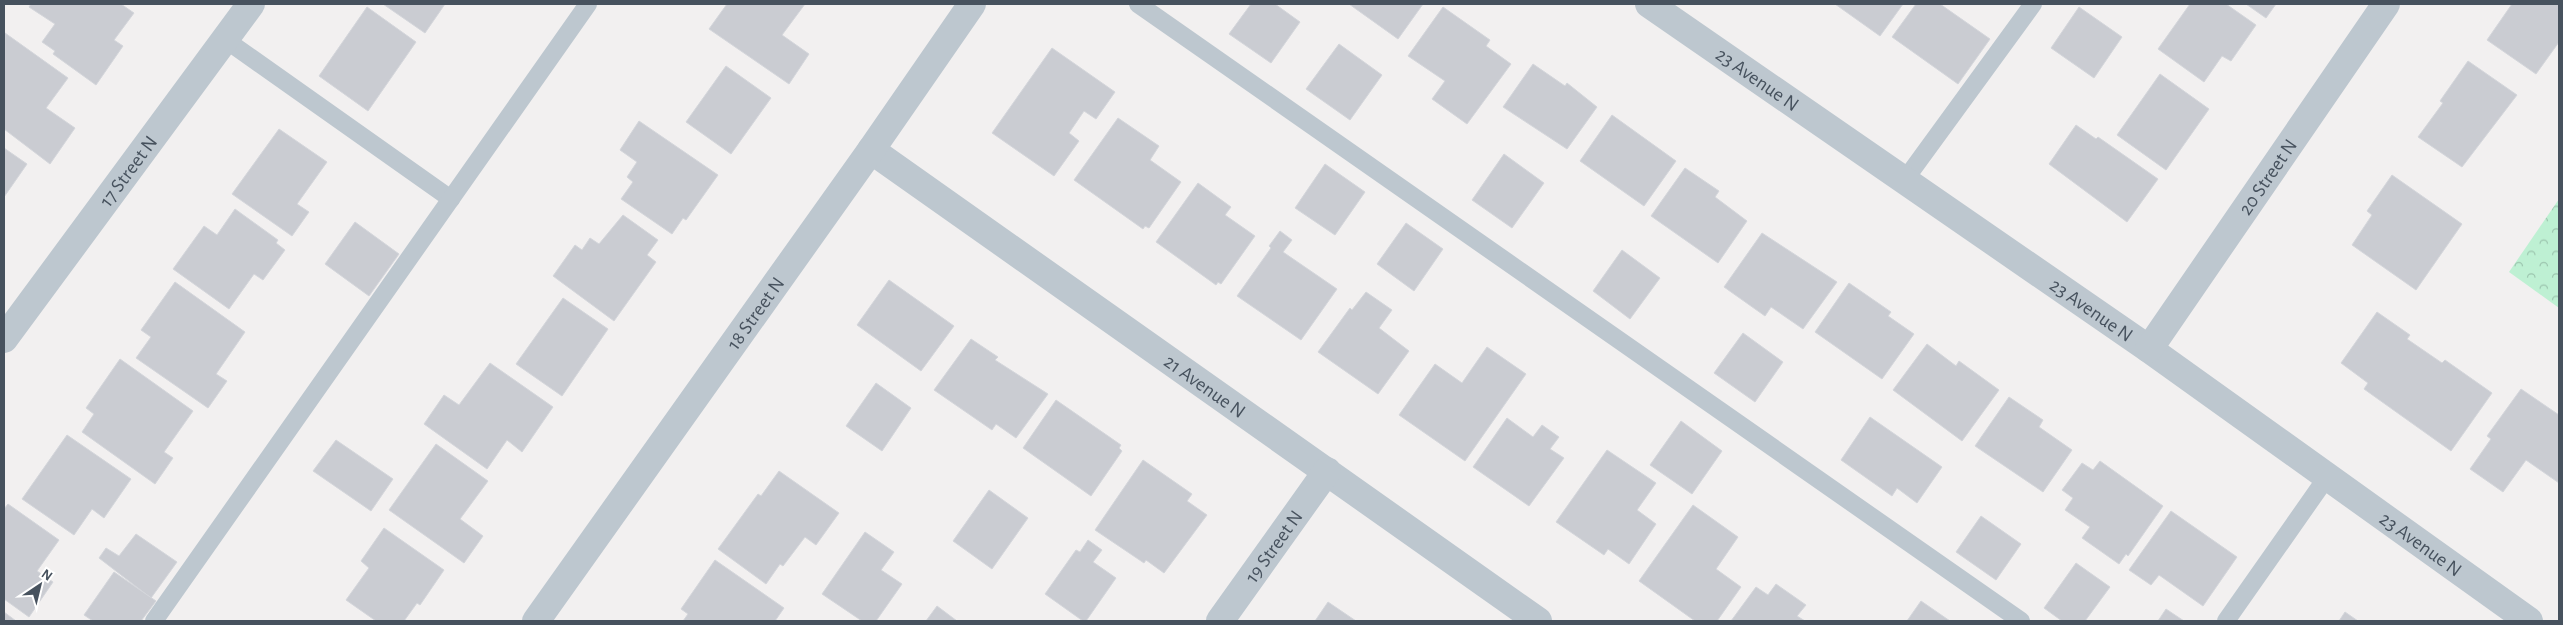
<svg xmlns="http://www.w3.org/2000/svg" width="2563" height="625" viewBox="0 0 2563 625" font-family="'Alegreya Sans',sans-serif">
<defs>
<pattern id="forest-crowns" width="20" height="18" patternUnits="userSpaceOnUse" patternTransform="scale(1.25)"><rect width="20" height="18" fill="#bef0d3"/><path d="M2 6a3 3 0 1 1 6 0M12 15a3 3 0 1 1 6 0" fill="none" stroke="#9cc5ae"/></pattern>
</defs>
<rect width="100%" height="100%" fill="#f2f0f0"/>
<!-- forest -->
<path fill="url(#forest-crowns)" d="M2559,199v109l-50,-36z"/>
<!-- building -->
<g fill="#caccd2" stroke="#d4d6db">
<path d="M31,4h90l13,9 -20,27 9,6 -27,39 -43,-31 2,-3 -13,-9 13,-18 -26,-17z"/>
<path d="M383,4h62l-20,29z"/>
<path d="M727,4h78l-23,31 27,19 -20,30 -80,-55z"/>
<path d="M1251,4h24l25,18 -29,41 -42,-29z"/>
<path d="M1349,4h74l-25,35z"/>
<path d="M1835,4h68l-23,32z"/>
<path d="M1916,4h24l50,35 -32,45 -66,-47z"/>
<path d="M2190,4h36l30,21 -25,36 -9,-5 -18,26 -46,-33z"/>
<path d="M2246,4h30l-10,14z"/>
<path d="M2512,4h47v38l-23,32 -49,-34z"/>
<path d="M367,7l49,35 -48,69 -49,-35z"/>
<path d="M1443,7l47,33 -4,6 25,18 -44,60 -35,-25 13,-18 -37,-25z"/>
<path d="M2079,7l43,30 -28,41 -43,-30z"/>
<path d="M5,33l63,45 -22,30 29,20 -25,36 -46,-35z"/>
<path d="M1339,44l43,31 -32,45 -44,-31z"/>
<path d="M1052,48l63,44 -19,27 -12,-8 -15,22 10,8 -25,35 -62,-43z"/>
<path d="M2468,61l49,34 -55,72 -44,-30 25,-34 -3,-2z"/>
<path d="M1533,64l32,22 2,-3 30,24 -30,42 -64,-42z"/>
<path d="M726,66l45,32 -40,56 -45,-32z"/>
<path d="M2160,74l49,35 -43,61 -49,-35z"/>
<path d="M1612,115l64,46 -32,45 -64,-45z"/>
<path d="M1118,118l41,28 -9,14 31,22 -32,46 -4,-2 -2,3 -69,-49z"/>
<path d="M639,121l79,54 -32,45 -3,-2 -11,16 -51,-35 12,-17 -6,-5 10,-15 -17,-12z"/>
<path d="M2076,125l20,14 2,-2 60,42 -31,43 -78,-58z"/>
<path d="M279,129l48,33 -30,42 12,8 -17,24 -60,-42z"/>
<path d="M4,148l23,16 -23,33z"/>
<path d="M1504,154l40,29 -32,45 -40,-28z"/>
<path d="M1325,164l40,28 -30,43 -40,-27z"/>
<path d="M1685,168l34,23 -4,6 32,24 -29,42 -67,-47z"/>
<path d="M2392,175l70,49 -46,66 -64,-45 20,-30 -5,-4z"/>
<path d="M1198,183l33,24 -6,8 30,21 -34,48 -3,-2 -2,3 -60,-43z"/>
<path d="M235,209l43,31 -2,3 9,7 -22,30 -9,-6 -25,35 -56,-40 31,-43 13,9z"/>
<path d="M623,215l35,25 -11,15 9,7 -42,59 -61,-45 22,-31 7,5 8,-12 9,6z"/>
<path d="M355,222l44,32 -30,42 -44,-32z"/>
<path d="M1406,223l37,26 -29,42 -37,-27z"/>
<path d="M1280,231l12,9 -9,12 54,37 -36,51 -64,-44 34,-48 -2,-2z"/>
<path d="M1762,233l75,49 -34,47 -32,-22 -6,9 -41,-29z"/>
<path d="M1622,250l38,28 -30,41 -37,-28z"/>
<path d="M889,280l65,46 -33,45 -64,-46z"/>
<path d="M175,282l70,50 -29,42 11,7 -19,27 -72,-50 15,-21 -10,-7z"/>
<path d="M1849,283l42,29 -3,4 26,18 -32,45 -67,-47z"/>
<path d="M1366,292l26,18 -13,18 30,23 -31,43 -60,-42 32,-44 2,2z"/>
<path d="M563,298l45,31 -46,67 -46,-32z"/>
<path d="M2377,312l33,23 -3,4 35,24 3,-3 47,33 -41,58 -87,-62 4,-6 -27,-20z"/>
<path d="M1743,333l40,29 -28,40 -41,-29z"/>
<path d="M971,339l27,18 -3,3 53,34 -32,44 -20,-14 -4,6 -58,-40z"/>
<path d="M1927,344l29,22 3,-5 40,29 -37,51 -69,-51z"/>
<path d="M1487,347l39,27 -61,87 -66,-46 36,-51 27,19z"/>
<path d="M120,359l73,52 -29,41 9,6 -18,26 -73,-52 12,-18 -8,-6z"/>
<path d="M490,363l63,44 -31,45 -15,-12 -20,29 -63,-45 20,-29 15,10z"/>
<path d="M876,383l35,25 -29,43 -36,-25z"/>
<path d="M2521,389l38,26v68l-33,-23 -23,32 -33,-23 21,-30 -4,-3z"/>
<path d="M2009,397l34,23 -4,7 33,23 -29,42 -68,-46z"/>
<path d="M1056,400l65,45 -2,3 3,3 -31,45 -68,-48z"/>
<path d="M1870,417l72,50 -25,36 -20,-15 -5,8 -51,-36z"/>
<path d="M1507,418l26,19 9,-12 17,12 -9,12 14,9 -35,48 -56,-39z"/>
<path d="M1681,421l41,30 -30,43 -42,-29z"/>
<path d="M67,435l64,44 -27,39 -12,-9 -18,26 -52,-36z"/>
<path d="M336,440l57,39 -22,32 -58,-40z"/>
<path d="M436,444l52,37 -28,38 23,17 -19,27 -75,-53z"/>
<path d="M1607,450l49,33 -19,27 19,14 -27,40 -21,-15 -4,6 -48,-33z"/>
<path d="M1143,460l49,34 -5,7 20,14 -43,58 -18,-13 -2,3 -49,-33z"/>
<path d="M2100,461l63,45 -35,50 -2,-2 -7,10 -37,-26 8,-11 -25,-17 8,-12 -11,-8 20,-27 11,7z"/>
<path d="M779,471l60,42 -23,32 -11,-8 -22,29 -3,-2 -14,20 -48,-35 40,-55 3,2z"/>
<path d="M989,490l39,28 -36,51 -39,-28z"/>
<path d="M8,504l51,36 -22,31 16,11 -24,35 -25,-18v-90z"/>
<path d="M1693,505l45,32 -22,32 25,18 -24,34h-22l-56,-40z"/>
<path d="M2171,511l66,46 -34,49 -44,-31 -8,10 -22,-15z"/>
<path d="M1981,516l40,28 -25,36 -40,-28z"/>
<path d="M384,528l60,42 -24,35 -3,-2 -13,18h-28l-30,-21 23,-32 -8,-7z"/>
<path d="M865,532l29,20 -13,18 21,14 -26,37h-14l-40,-27z"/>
<path d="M136,534l41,28 -26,36 -52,-40 7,-10 13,8z"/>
<path d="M1088,540l14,10 -9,12 23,16 -30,43h-3l-38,-27 31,-44 4,2z"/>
<path d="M715,560l69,48 -9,13h-92l5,-7 -7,-5z"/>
<path d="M2076,563l34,24 -25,34h-23l-18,-13z"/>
<path d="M114,572l42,29 -15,20h-48l-9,-6z"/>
<path d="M1776,584l30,21 -9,11 8,5h-74l25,-34 12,8z"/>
<path d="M1921,601l29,20h-43z"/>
<path d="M1328,602l28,19h-41z"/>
<path d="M937,606l20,15h-31z"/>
<path d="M2166,609l18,12h-26z"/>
<path d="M4,612l12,9h-12z"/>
<path d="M2345,612l13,9h-19z"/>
</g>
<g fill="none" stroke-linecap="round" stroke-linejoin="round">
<!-- lane -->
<g stroke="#bdc7cf" stroke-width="18">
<path d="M1138,4l883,617"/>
<path d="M226,40l225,159"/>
<path d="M1904,181l129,-177"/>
<path d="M154,621l434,-617"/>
<path d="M2226,621l101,-144"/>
</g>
<!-- street -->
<g stroke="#bdc7cf" stroke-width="28">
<path id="s1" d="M1649,4l500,345 380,272"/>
<path id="s2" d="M871,150l667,471"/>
<path id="s3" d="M4,339l247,-335"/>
<path id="s4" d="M2149,349l237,-345"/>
<path id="s5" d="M536,621l335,-471 101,-146"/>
<path id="s6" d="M1220,621l107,-150"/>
</g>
</g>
<g text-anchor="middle" stroke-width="4.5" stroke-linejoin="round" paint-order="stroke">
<!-- street labels -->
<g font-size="20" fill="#47525e" stroke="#fff">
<text dy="7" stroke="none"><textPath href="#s1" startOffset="132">23 Avenue N</textPath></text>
<text dy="7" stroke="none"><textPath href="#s3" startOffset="209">17 Street N</textPath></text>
<text dy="7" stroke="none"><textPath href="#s4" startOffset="209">20 Street N</textPath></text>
<text dy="7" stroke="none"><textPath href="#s1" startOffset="538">23 Avenue N</textPath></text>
<text dy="7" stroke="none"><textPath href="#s5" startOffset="378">18 Street N</textPath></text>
<text dy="7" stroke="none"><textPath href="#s2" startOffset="409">21 Avenue N</textPath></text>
<text dy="7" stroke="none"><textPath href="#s1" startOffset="942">23 Avenue N</textPath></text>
<text dy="7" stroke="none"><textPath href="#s6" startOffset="92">19 Street N</textPath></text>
</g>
</g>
<!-- border -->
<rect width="2563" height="625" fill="none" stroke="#47525e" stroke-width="10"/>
<!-- north arrow -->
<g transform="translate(40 585) rotate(35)" stroke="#ffffff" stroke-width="4" paint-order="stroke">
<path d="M0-4L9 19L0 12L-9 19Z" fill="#47525e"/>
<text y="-8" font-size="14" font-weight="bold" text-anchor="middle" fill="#47525e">N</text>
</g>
</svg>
